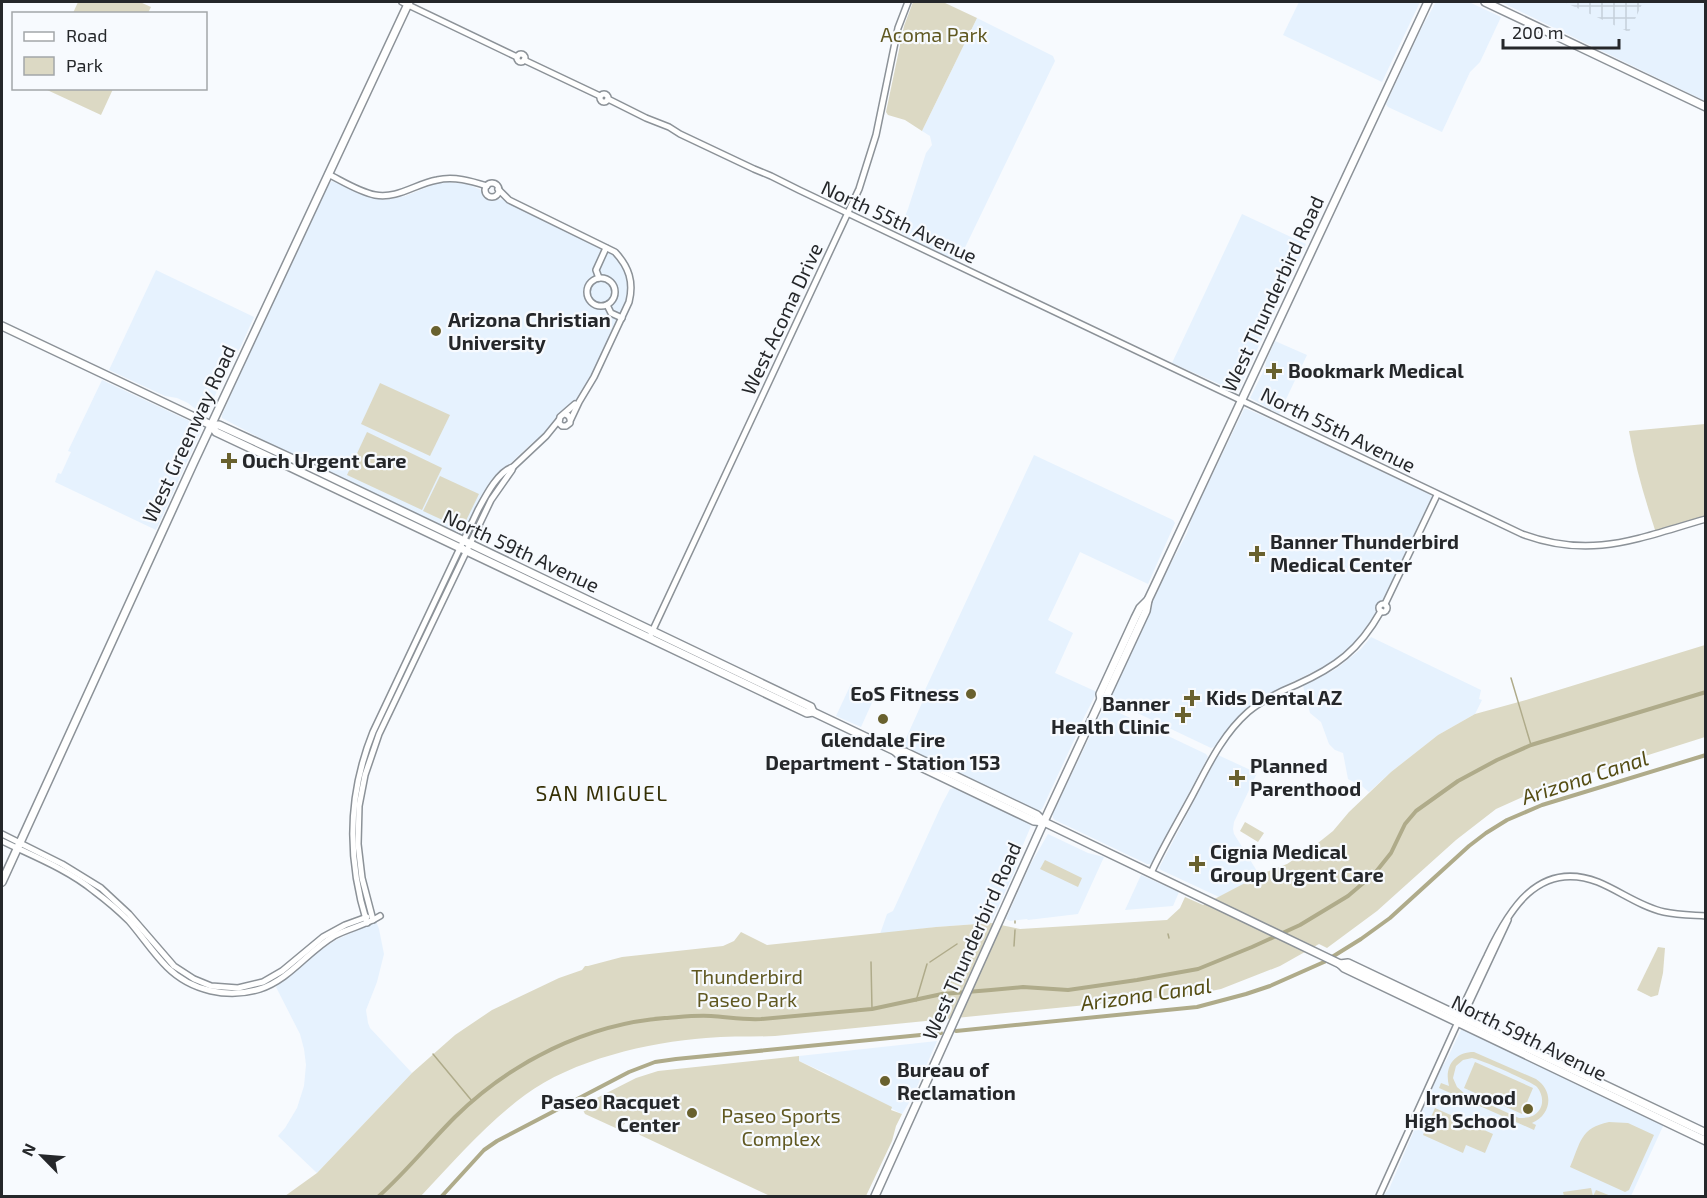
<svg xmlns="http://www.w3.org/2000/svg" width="1707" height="1198" viewBox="0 0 1707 1198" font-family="'Exo 2',sans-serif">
<defs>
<pattern id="industrial-grid" width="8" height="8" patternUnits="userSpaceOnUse" patternTransform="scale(1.5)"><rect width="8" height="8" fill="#e6f2fe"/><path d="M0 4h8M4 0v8" fill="none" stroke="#c5d0da"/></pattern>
</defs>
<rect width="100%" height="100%" fill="#f7fafe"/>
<!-- built -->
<g fill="#e6f2fe">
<path d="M1299,2h121l-38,80 -99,-47z"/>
<path d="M1436,2h33l32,15 -21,45 -10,10 -28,60 -54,-25 -2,-3 36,-77z"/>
<path d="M1501,2h204v99z"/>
<path d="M977,18l76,38 2,5 -96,199 -3,1 -48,-23 -9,-7 9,-22 18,-56 6,-8 -2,-9 -8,-5z"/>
<path d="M332,181l34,15 19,4 20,-4 33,-13 10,-1 19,2 14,6 6,7 17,3 105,52 11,9 8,15 1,9 -3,17 -35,77 -20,28 -24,24 -15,12 -34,32 -16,22 -19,36 -3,1 -14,-7 -7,-1 -164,-80 -53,-28v-3l15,-35 91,-195z"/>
<path d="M1242,214l64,30 -67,145 -4,2 -63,-28z"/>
<path d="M156,270l98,47 -14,31 -8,12 -24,50 -3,2 -7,-1 -10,-8 -11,-5 -12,-2 -56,-26z"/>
<path d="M1275,341l32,14 -28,59 -29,-16 15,-30 1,-7z"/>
<path d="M102,380l96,45 3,4 -1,4 -44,97 -101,-48 3,-9 3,1 10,-22 -3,-1z"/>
<path d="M1244,409h3l43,19 139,66 3,3 -56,117 -22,29 -25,21 -55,27 -21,13 -20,18 -19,25 -3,1 -101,-48 -2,-3 58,-124 21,-40 5,-16z"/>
<path d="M1034,455l139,65 2,3 -27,61 -68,-32 -32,68 25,13 -18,40 42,19 -19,37 -1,5 -35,75 -4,2 -133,-62 -2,-4 23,-51 -1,-4z"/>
<path d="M1371,637l110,53 -2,9 3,1 -7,14 -37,21 -47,37 -22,20 -6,-5 -15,-8 -5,-26 -8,-3 -6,-6 -8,-22 -11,-9 -7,-27 33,-17 25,-20z"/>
<path d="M851,684l24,12 -14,31 -25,-11z"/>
<path d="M1104,707h3l99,47 2,3 -57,107h-4l-92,-44 -2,-2v-5z"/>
<path d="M1218,755l39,18 -23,49 -1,7 1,5 26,42 -41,21 -58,-27 -2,-2z"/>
<path d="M954,788l74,35 3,3 -14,33 -1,9 -25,55 -55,4 -56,7 7,-20 6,-3 49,-107 8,-15z"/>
<path d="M1048,834l40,19 16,4 -26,57 -50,6 -1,-1 -17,2 -4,-2 24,-54z"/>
<path d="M1141,875l38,17 -6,14 -48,4z"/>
<path d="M376,921l3,8 5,25 -7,28 -11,28 2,13 2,5 42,45 -95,100 -39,-37 7,-8 12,-20 7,-22 2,-21 -2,-16 -4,-15 -24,-47 1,-3 15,-11 26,-23h2l16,-10z"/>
<path d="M1462,1028h2l72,34 12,8 27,13 26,10 63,31 -33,72h-248l6,-7 52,-121 5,-7z"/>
<path d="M937,1041l-24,55 -11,18 -73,-37 1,-2 -31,-14v-5z"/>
</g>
<!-- industrial -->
<path fill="url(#industrial-grid)" d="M1564,2h79l-14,30z"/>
<!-- park -->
<g fill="#dcd9c4" fill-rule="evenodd">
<path d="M78,2h62l11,5 -3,6h-75z"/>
<path d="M913,2h30l34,16 -55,113 -17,-11 -17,-5 -2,-3 18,-86z"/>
<path d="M45,89h68l-12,26z"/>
<path d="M380,383l70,32 -20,41 -69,-32z"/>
<path d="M1705,424v95l-49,14c-11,-34 -21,-67 -27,-102z"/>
<path d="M367,432l75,36 -20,42 -75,-35z"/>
<path d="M440,476l39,18 -17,35 -39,-18z"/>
<path d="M1705,645v92l-167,53 -42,19 -40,31 -79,71 -50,37 -8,-4 -39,22 -59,23 -24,5 -422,42c-23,1 -46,0 -69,2 -57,4 -134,22 -181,57 -39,29 -71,66 -104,101h-136l32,-23 95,-100 43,-38 37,-25 67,-32 23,-8 3,-4h3l34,-9 101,-11 11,-5 7,-9 26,13 169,-18 55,-4 29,6 147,-9 13,-12 5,-11 18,8 61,-32 23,-9 26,-17 20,-16 16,-19 42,-40 47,-37 37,-21 51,-14z"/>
<path d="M1245,822l19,11 -6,9 -18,-11z"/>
<path d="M1045,860l37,18 -4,9 -38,-18z"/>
<path d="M1658,947l7,1 -2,25 -5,22 -7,2 -14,-7z"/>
<path d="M1474,1052l62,27c18,12 16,35 -4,44l4,2 -2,5 -95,-42 2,-5 8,3c-5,-19 5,-34 25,-34zM1472,1058c10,2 58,23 65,29 5,6 7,15 3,22 -5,8 -12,9 -21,9l-55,-25 -7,-6 -4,-9 3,-12 7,-6z"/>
<path d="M799,1056v5l93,46 -1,3 11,4 -6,12 -4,15 -26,55h-96l-130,-61 -8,-12h-7l-5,7 -35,-16 -4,-8 55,-28 22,-7z"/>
<path d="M1475,1062l58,26 -11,26 -58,-26z"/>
<path d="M1435,1108l58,26 -8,19 -19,-8 -3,8 -40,-18z"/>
<path d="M1609,1122l19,1 26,12 -25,55 -4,2 -55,-25c11,-25 10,-39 39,-45z"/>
<path d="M1591,1188l2,8 3,-6 15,6h-47l-1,-4z"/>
</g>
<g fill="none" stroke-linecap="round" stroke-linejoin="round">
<!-- stream -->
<g stroke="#afab8a" stroke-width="1.5">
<path d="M1511,678l20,67"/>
<path d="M1015,921v2"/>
<path d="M1168,934l1,4"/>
<path d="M1014,946l1,-16"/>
<path d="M871,962l1,47"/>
<path d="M930,962l27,-18"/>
<path d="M916,1001l11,-37"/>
<path d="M433,1054l39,47"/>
</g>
<!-- canal -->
<g stroke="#afab8a" stroke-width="4">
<path d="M956,1031l241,-24 49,-13 24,-8 54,-24 37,-23 29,-21 79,-72 17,-13 21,-13 35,-15 164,-50"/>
<path d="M379,1196c27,-24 50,-53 76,-79 56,-55 132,-93 210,-99 15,-1 31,-3 46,-2 17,1 33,4 50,3l111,-10 70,-15 49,-4 32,-3 45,3 69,-10 61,-11 54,-22 48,-22 48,-29 27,-23 16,-20 14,-29 11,-13 42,-30 39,-21 34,-15 175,-53"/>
<path d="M442,1196l42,-46 13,-9 132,-69 26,-10 21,-3 265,-26"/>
</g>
<!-- minor casing -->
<g stroke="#8c9298" stroke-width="8">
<g id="minor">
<path d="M402,2l115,55"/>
<circle cx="521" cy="58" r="4"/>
<path d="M524,60l76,36"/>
<circle cx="604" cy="98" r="4"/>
<path d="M608,99l38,19 23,9 11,7 74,35 17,7 28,14 723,344c70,26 116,4 184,-15"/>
<path d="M328,174c14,7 31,18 47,21 23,4 40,-11 62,-15 17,-4 34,1 50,6"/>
<circle cx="492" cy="190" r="7"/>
<path d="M498,189l11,11 106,52c14,15 19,30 14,50l-35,75 -15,25 -8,17"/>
<circle cx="601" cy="292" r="14"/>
<path d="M599,278l-3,-8 10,-22"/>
<path d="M607,305l4,8 11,5"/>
<path d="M565,414c4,1 6,4 5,9l-4,3h-4l-3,-3 1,-6 15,-13"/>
<circle cx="1383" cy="608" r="4"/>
<path d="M1385,604l52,-109"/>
<path d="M651,634l208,-445 17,-54 22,-107 10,-26"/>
<path d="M2,834l60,30 39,24 28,26 45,52 20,13 17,7 27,2 25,-6 19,-11 41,-34 22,-12 22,-8"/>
<path d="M2,841c31,15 65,28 92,50 12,9 24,19 35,30 13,15 24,32 38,46 24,24 61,32 93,22 30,-10 47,-37 74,-53 15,-8 32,-11 46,-20"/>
<path d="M1151,873c12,-26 27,-51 41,-77 16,-30 30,-61 56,-84 14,-12 31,-20 48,-27 40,-18 63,-35 85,-74"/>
<path d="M373,920l-11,-42 -4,-34 1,-38 6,-31 14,-41 112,-234 21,-30 1,-3 33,-31 13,-16"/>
<path d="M367,923c-20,-64 -19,-129 6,-191l105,-222c7,-13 20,-39 35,-43"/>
<path d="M1461,1016v-6c9,-18 17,-36 26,-54 21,-45 51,-97 111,-74 22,9 43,25 66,30 14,3 28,3 42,4"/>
<path d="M1379,1196l79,-174 7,-10 43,-92"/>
</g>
</g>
<!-- major casing -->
<g stroke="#8c9298" stroke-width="10">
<g id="major">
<path d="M1485,2l221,105"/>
<path d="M2,326l209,99 5,7 34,16 557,265 6,-1 82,39 10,1 132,63 7,7"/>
<path d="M211,425h8l74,34 518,248 2,5"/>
<path d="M1101,699l-1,-5 35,-76 5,-10 8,-8 9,-19 271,-579"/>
<path d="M895,751l7,7 132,63 10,1 296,142 4,4 362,173"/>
<path d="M2,882l191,-418 216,-462"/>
<path d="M1340,964l8,-1 358,170"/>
<path d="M875,1196l165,-366 61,-131 5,-2 40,-86 2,-11"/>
</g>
</g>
<!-- minor -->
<use href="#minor" stroke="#fff" stroke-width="5"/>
<!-- major -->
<use href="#major" stroke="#fff" stroke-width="7"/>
</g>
<!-- markers -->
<g fill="#69612e" stroke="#f7fafe" stroke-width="2">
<circle cx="436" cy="331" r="6"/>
<path d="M1271 362h6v6h6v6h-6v6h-6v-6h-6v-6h6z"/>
<path d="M226 452h6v6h6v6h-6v6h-6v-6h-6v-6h6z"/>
<path d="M1254 545h6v6h6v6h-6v6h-6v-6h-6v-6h6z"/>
<circle cx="971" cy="694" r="6"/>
<path d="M1189 689h6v6h6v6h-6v6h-6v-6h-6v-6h6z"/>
<path d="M1180 706h6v6h6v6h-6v6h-6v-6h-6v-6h6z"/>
<circle cx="883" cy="719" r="6"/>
<path d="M1234 769h6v6h6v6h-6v6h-6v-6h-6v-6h6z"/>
<path d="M1194 855h6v6h6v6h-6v6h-6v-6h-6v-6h6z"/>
<circle cx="885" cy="1081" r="6"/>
<circle cx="1528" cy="1109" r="6"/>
<circle cx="692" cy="1113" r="6"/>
</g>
<g text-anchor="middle" stroke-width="4.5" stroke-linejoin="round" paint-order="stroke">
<!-- park labels -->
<g font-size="20" fill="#605821" stroke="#f7fafe">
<text x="934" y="42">Acoma Park</text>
<text x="747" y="984">Thunderbird<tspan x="747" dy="23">Paseo Park</tspan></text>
<text x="781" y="1123">Paseo Sports<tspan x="781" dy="23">Complex</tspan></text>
</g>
<!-- street labels -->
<g font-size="20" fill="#25272a" stroke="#f7fafe">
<text transform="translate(899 222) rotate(25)" y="7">North 55th Avenue</text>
<text transform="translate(1273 294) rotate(-65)" y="7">West Thunderbird Road</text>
<text transform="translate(782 319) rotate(-65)" y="7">West Acoma Drive</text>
<text transform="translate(1338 430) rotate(26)" y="7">North 55th Avenue</text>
<text transform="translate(189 434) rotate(-65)" y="7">West Greenway Road</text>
<text transform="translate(521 551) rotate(25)" y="7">North 59th Avenue</text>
<text transform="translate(972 941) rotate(-66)" y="7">West Thunderbird Road</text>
<text transform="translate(1529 1038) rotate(26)" y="7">North 59th Avenue</text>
</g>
<!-- poi labels -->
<g font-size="20" font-weight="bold" fill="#25272a" stroke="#f7fafe" text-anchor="start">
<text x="448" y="327">Arizona Christian<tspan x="448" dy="23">University</tspan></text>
<text x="1288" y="378">Bookmark Medical</text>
<text x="242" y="468">Ouch Urgent Care</text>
<text x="1270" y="549">Banner Thunderbird<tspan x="1270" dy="23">Medical Center</tspan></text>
<text x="959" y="701" text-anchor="end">EoS Fitness</text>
<text x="1206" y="705">Kids Dental AZ</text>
<text x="1170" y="711" text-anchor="end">Banner<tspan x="1170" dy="23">Health Clinic</tspan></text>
<text x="883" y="747" text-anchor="middle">Glendale Fire<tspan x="883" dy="23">Department - Station 153</tspan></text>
<text x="1250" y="773">Planned<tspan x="1250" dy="23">Parenthood</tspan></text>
<text x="1210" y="859">Cignia Medical<tspan x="1210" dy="23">Group Urgent Care</tspan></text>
<text x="897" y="1077">Bureau of<tspan x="897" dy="23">Reclamation</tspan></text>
<text x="1516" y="1105" text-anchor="end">Ironwood<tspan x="1516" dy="23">High School</tspan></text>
<text x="680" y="1109" text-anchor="end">Paseo Racquet<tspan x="680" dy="23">Center</tspan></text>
</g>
<!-- water labels -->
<g font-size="21" font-style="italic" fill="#554d14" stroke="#f7fafe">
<text transform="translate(1585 778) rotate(-18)" y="7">Arizona Canal</text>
<text transform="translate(1146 995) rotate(-8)" y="7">Arizona Canal</text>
</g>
<!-- neighbourhood labels -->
<g font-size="21" letter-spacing="1.5" fill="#352f04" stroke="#f7fafe">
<text x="602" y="801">SAN MIGUEL</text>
</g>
</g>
<!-- border -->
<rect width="1707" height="1198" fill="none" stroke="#25272a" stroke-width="6"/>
<!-- legend -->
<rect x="12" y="12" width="195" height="78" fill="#f7fafe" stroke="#a3a6a9" stroke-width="1.5"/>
<rect x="24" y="32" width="30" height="9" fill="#ffffff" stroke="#a3a6a9" stroke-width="1.5"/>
<text x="66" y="42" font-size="18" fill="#25272a">Road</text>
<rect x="24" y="57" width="30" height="18" fill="#dcd9c4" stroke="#a3a6a9" stroke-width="1.5"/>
<text x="66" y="72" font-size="18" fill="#25272a">Park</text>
<!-- north arrow -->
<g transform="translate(42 1156) rotate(295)" stroke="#f7fafe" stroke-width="4.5" paint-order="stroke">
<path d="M0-4.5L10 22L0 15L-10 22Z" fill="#25272a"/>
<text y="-9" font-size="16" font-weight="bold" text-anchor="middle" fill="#25272a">N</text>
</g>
<!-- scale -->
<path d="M1503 39v9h116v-9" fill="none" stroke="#25272a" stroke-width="3"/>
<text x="1512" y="39" font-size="18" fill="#25272a" stroke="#f7fafe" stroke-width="4.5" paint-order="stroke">200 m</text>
</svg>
